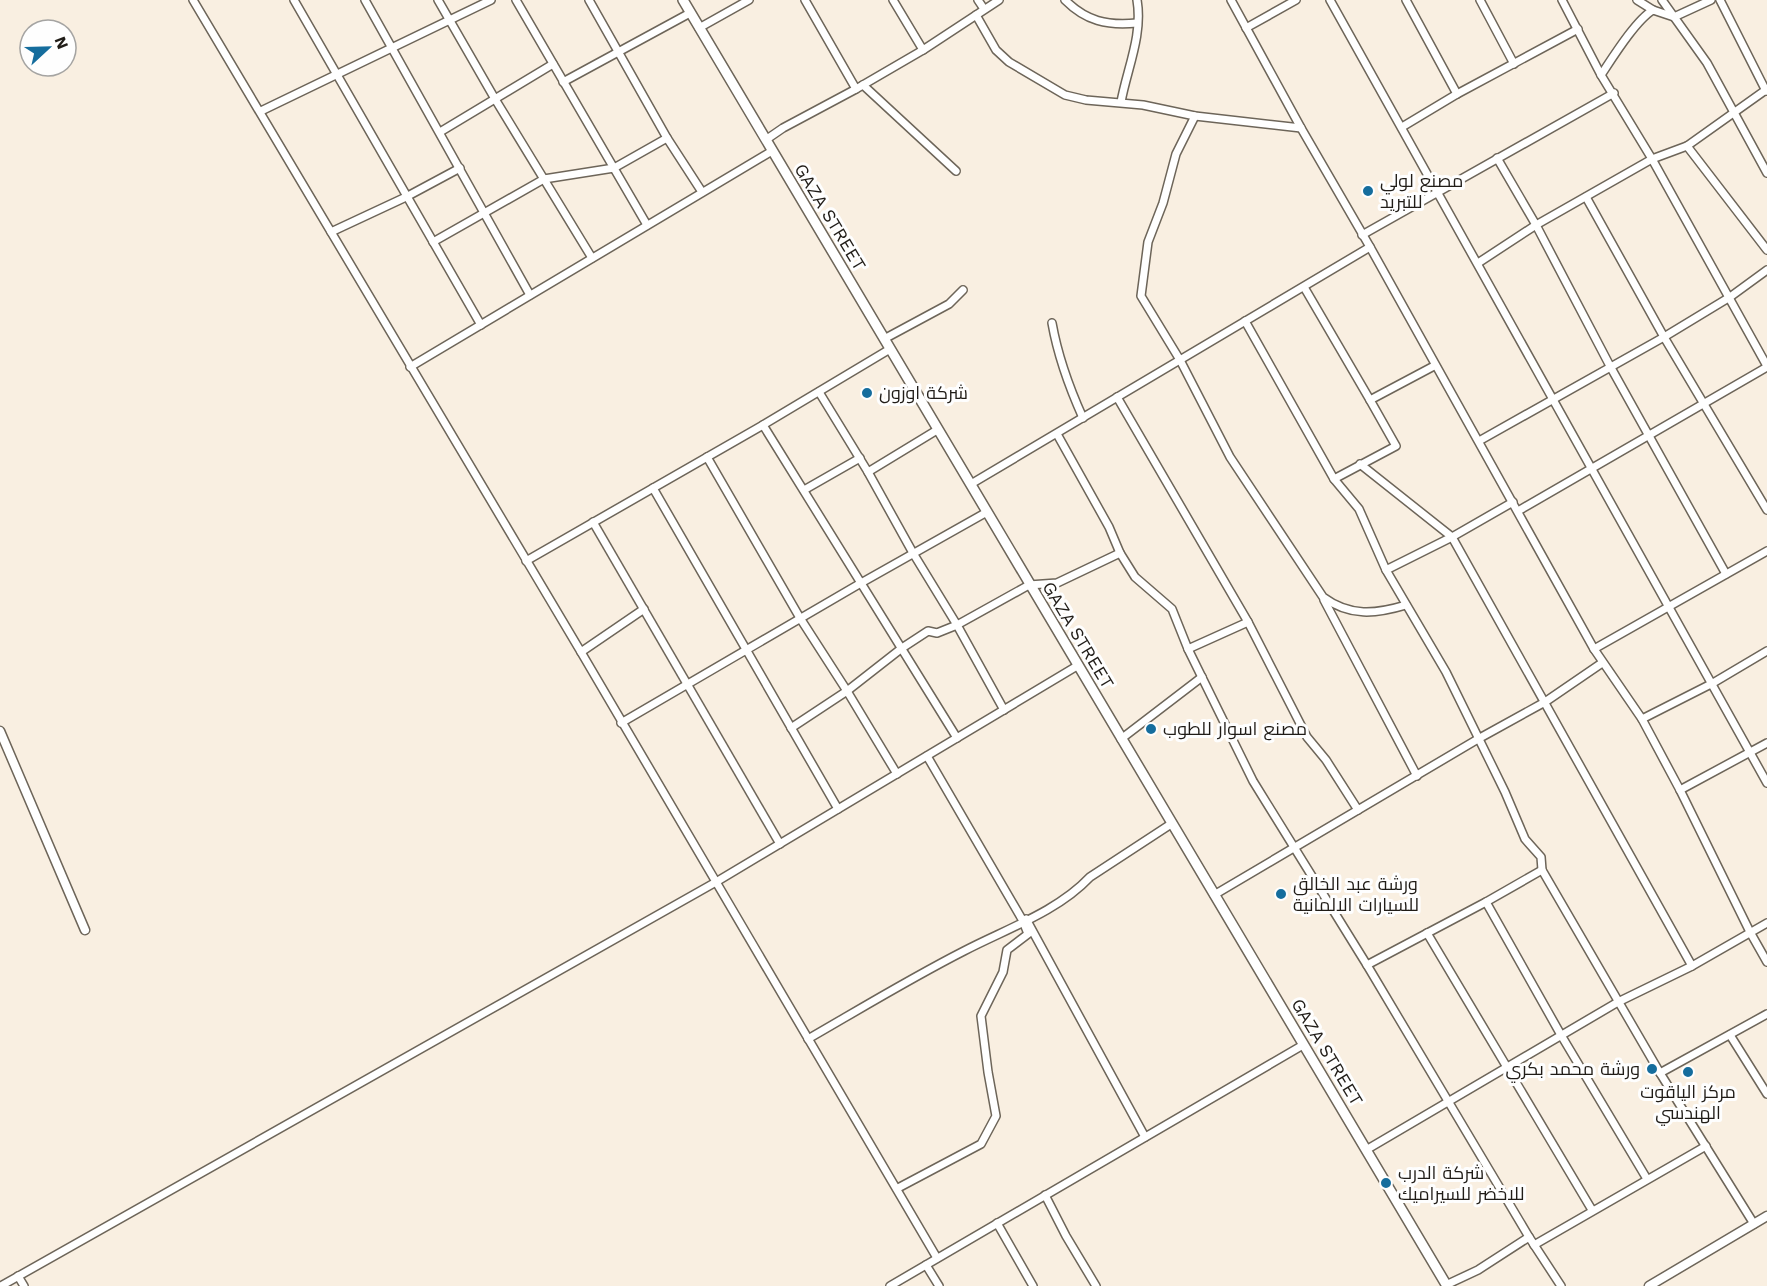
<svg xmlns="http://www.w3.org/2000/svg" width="1767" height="1286" viewBox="0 0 1767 1286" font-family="'Work Sans',Cairo,sans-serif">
<rect width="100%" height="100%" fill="#f9efe1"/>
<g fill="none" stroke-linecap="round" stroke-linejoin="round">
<!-- minor casing -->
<g stroke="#6d6559" stroke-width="10">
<g id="minor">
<path d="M193,0l388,652 356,606"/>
<path d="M294,0l187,325"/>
<path d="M365,0l165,295"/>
<path d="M438,0l57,99 97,159"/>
<path d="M516,0l131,225"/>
<path d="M589,0l78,138 35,54"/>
<path d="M805,0l51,89"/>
<path d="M893,0l30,50"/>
<path d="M978,0l6,9"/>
<path d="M1065,0c21,21 42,26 72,23"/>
<path d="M1231,0l70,128 69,119 224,402 48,70 38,71 70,142 17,30"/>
<path d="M1330,0l437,783"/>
<path d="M1406,0l51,94"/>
<path d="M1480,0l34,64"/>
<path d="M1562,0l39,75 51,84 115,207"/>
<path d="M1637,0l16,10"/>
<path d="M1662,0l45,63 60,110"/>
<path d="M1720,0l46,91"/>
<path d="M976,15l20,35 13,12 56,33 21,5 57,5 52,11 106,12"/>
<path d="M699,28l50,-28"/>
<path d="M1246,28l50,-28"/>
<path d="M1601,75c12,-18 35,-55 52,-65l21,7 37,-17"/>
<path d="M563,82l127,-69"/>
<path d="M863,85l93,86"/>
<path d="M1121,102c6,-33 22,-67 16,-102"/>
<path d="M261,111l230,-111"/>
<path d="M1195,116l-19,38 -13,49 -15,39 -7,54 39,64 50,97 93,140c27,20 53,17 83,8"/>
<path d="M1402,127l55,-33 121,-65"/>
<path d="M440,132l113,-68"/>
<path d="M767,139l16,-11 73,-39 67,-39 76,-50"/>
<path d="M1687,146l80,104"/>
<path d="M1497,158l39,67 74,141 116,208"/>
<path d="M1586,197l78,140 103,173"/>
<path d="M331,232l75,-35 54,-29"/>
<path d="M1362,235l252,-142"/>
<path d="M433,242l111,-63 70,-11 53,-30"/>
<path d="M1478,263l58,-38 116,-66 35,-13 80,-57"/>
<path d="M1304,287l66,113"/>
<path d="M1245,321l89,158 62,-33 -26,-46 64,-34"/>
<path d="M1052,323c6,34 17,64 31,95"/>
<path d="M884,339l65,-35 14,-14"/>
<path d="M410,367l362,-216"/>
<path d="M819,392l49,80 45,81 44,72 47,85"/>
<path d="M1117,397l131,225 59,115 19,23 32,50"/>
<path d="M763,425l194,313"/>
<path d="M1057,434l52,93 11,26 15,24 37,32 16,40 65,132 114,184 162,272 32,49"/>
<path d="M1479,441l185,-104 66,-40 37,-27"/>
<path d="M707,457l93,161 47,73 50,83"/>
<path d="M1360,464l92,73 240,429"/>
<path d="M868,472l69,-42"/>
<path d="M1334,479l25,30 27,61"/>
<path d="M971,484l399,-237"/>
<path d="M653,488l185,321"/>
<path d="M804,490l56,-32"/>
<path d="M1513,502l-61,35 -66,33 60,102 59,120 20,47 16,18 1,13 118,203 94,151"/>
<path d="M1518,511l249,-144"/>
<path d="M593,522l187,322"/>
<path d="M526,561l237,-136 127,-76"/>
<path d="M1324,600l93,176"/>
<path d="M1188,649l60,-27"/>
<path d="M1594,649l173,-98"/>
<path d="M581,652l63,-43"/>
<path d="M1642,719l71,-36 54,-32"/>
<path d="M621,723l240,-140 126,-71"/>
<path d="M791,728l56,-37 55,-43 26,-17 9,2 20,-8 72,-40 28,-2 63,-30"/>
<path d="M1121,739l81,-62"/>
<path d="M1680,790l87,-47"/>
<path d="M1214,895l264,-156 67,-37 57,-39"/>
<path d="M1486,902l75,133 86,144"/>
<path d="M1026,919l119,218"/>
<path d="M1427,933l165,277"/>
<path d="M1367,965l119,-63 56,-32"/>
<path d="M1730,1035l37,59"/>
<path d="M808,1039c52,-30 103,-61 156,-88 42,-22 93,-39 126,-74l81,-53"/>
<path d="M1660,1073l107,-59"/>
<path d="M1366,1150l252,-148 74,-36 75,-43"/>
<path d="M898,1188l83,-44 15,-28 -8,-44 -7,-56 22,-44 4,-22 21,-16 -5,-13 -96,-165"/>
<path d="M1045,1195l21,41 30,50"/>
<path d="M997,1223l36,63"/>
<path d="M1534,1245l172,-99"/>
<path d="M926,1265l13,21"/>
<path d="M18,1276l6,10"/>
<path d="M1446,1285l32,-15 51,-33"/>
<path d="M1,1286l715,-404 361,-216"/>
<path d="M890,1286l413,-241"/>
</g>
</g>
<!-- tertiary casing -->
<g stroke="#6d6559" stroke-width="11">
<g id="tertiary">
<path d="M0,731l85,199"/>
<path d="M1649,1286l118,-70"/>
</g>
</g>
<!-- secondary casing -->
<g stroke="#6d6559" stroke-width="12">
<path id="secondary" d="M683,0l764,1286"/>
</g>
<!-- minor -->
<use href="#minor" stroke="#fff" stroke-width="7"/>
<!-- tertiary -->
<use href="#tertiary" stroke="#fff" stroke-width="8"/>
<!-- secondary -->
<use href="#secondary" stroke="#fff" stroke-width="9"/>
</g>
<!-- markers -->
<g fill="#156d9d" stroke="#fefefe" stroke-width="2">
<circle cx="1368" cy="191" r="6"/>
<circle cx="867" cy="393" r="6"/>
<circle cx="1151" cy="729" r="6"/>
<circle cx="1281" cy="894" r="6"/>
<circle cx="1652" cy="1069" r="6"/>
<circle cx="1688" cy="1072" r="6"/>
<circle cx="1386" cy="1183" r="6"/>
</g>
<g text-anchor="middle" stroke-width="6" stroke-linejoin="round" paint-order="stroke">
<!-- poi labels -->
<g font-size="18" fill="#201c17" stroke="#fefefe" text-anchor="start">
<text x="1380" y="187">مصنع لولي<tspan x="1380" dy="21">للتبريد</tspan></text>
<text x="879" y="399">شركة اوزون</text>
<text x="1163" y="735">مصنع اسوار للطوب</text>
<text x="1293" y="890">ورشة عبد الخالق<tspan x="1293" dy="21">للسيارات الالمانية</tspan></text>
<text x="1640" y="1075" text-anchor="end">ورشة محمد بكري</text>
<text x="1688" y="1098" text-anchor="middle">مركز الياقوت<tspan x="1688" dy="21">الهندسي</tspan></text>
<text x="1398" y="1179">شركة الدرب<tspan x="1398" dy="21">للاخضر للسيراميك</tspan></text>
</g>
<!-- street labels -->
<g font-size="18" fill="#201c17" stroke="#fefefe">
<text transform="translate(830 217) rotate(59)" y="6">GAZA STREET</text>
<text transform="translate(1078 635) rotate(59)" y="6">GAZA STREET</text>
<text transform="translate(1327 1052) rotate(59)" y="6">GAZA STREET</text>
</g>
</g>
<!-- north arrow -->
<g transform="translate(48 48) rotate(68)"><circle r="28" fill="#fefefe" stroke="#a5a4a2" stroke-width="1.5"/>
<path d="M0-4.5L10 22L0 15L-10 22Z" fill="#156d9d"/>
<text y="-9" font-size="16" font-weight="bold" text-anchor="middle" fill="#201c17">N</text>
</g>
</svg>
